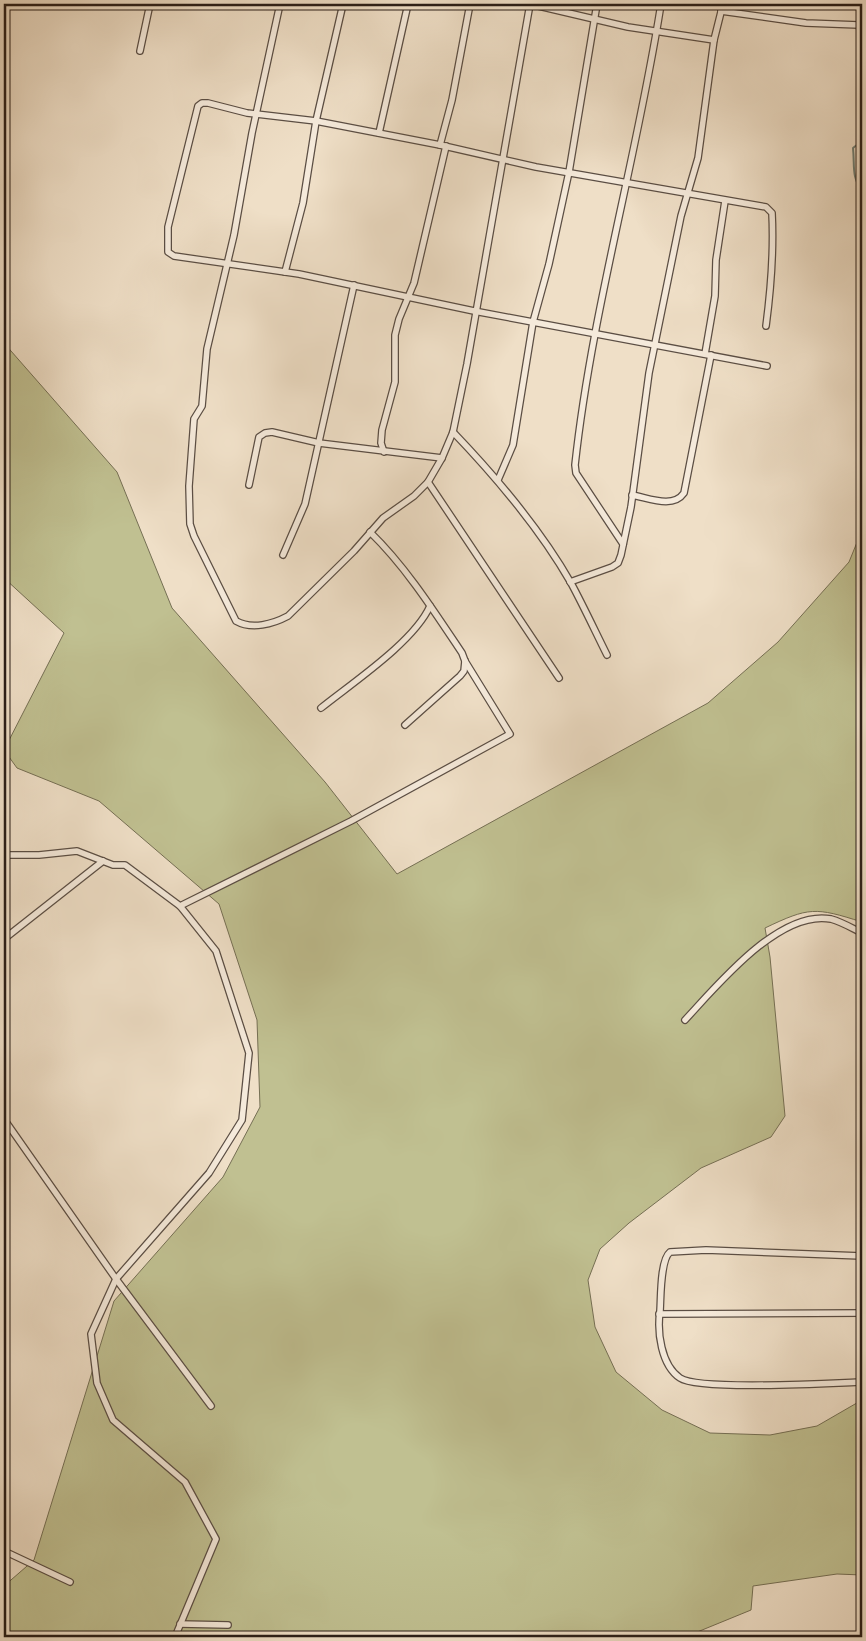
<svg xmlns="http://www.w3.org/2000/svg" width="866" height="1641" viewBox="0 0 866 1641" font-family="'IM FELL Double Pica',serif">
<rect width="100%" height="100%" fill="#efdfc7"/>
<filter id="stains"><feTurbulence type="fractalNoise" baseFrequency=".004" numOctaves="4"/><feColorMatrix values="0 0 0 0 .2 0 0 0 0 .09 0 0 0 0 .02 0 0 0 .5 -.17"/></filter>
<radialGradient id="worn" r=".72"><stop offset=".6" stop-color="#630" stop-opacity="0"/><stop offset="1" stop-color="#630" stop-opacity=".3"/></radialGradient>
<!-- green -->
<path fill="#c0c091" stroke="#756f54" d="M4,343l113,129 55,136 153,174 72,92 311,-171 70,-61 71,-80 13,-32v392c-47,-15 -53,-15 -97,6l5,29 15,159 -14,21 -70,31 -72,55 -29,26 -12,31 7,47 21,45 46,38 48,23 60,2 47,-9 45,-26v175l-25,-1 -84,12 -2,24 -66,27h-681v-51l30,-26 80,-259 109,-124 37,-70 -3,-87 -38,-116 -120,-103 -82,-33 -13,-18 60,-117 -60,-55z"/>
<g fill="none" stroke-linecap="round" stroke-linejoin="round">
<!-- stream -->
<path stroke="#6d7d74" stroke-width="2" d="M862,141l-9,7c2,20 -2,26 9,44"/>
<!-- minor casing -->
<g stroke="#5b4e44" stroke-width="8">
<g id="minor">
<path d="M280,4l-28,129 -18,102 -27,114 -5,57 -8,13 -5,67 1,38 4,12 42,85c16,9 37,3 52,-5l66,-65 29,-33 31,-22 14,-14 14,-24 11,-26 14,-68 63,-360 98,23 86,13"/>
<path d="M721,11l85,12 53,2 3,14"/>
<path d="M140,51l10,-47"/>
<path d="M379,133l29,-129"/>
<path d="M440,145l12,-45 18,-96"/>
<path d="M285,272l18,-69 13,-82 27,-117"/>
<path d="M766,326c5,-38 8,-74 6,-113l-6,-6 -230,-40 -96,-22 -124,-24 -69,-8 -39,-10h-6l-4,3 -30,121v25l6,4 125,18 175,37 293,55"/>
<path d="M705,354l10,-58 1,-36 9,-59"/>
<path d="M453,432c44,46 86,95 118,151 13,24 24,48 36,72"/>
<path d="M384,452l-3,-9 1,-13 13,-48v-47l4,-16 15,-36 32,-137"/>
<path d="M498,480l15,-35 20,-123 16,-58 20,-92 28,-168"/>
<path d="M428,482l131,196"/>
<path d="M249,485l10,-48 6,-4 7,-1 47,11 123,15"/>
<path d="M632,495c17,3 41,14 52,-2l27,-138"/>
<path d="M623,544l-47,-71 -1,-8c17,-156 62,-307 86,-461"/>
<path d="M283,555l22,-51 49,-219"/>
<path d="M570,582l42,-15 6,-4 3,-8 10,-48 18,-134 32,-157 17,-58 16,-118 9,-36"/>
<path d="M321,708c31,-25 93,-66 109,-102"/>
<path d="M405,725l55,-49 4,-5 1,-10"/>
<path d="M4,855h35l38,-4 36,14h12l55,41 171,-85 159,-87 -45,-73 -3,-8c-28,-42 -56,-86 -92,-121"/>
<path d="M4,939l99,-78"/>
<path d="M685,1020c31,-33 94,-111 146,-101 11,3 21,9 31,14"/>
<path d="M4,1119l112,160 95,127"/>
<path d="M862,1256l-156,-6 -36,2c-10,8 -9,46 -10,59 -3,21 1,54 20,67 19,13 152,5 182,4"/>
<path d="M659,1314l203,-1"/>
<path d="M4,1551l66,31"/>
<path d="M180,1624l48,1"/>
<path d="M175,1637l41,-98 -31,-57 -72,-62 -16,-37 -6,-49 25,-55 93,-106 33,-53 7,-67 -33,-102 -36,-45"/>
</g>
</g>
<!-- minor -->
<use href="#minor" stroke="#f5eadb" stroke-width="5.5"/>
</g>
<!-- margin -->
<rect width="866" height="1641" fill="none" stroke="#efdfc7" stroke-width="20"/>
<rect x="5" y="5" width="856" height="1631" fill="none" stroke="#2a1e18" stroke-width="2.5"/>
<rect x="10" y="10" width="846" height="1621" fill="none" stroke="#2a1e18"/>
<rect width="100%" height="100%" filter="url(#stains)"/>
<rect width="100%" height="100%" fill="url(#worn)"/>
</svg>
